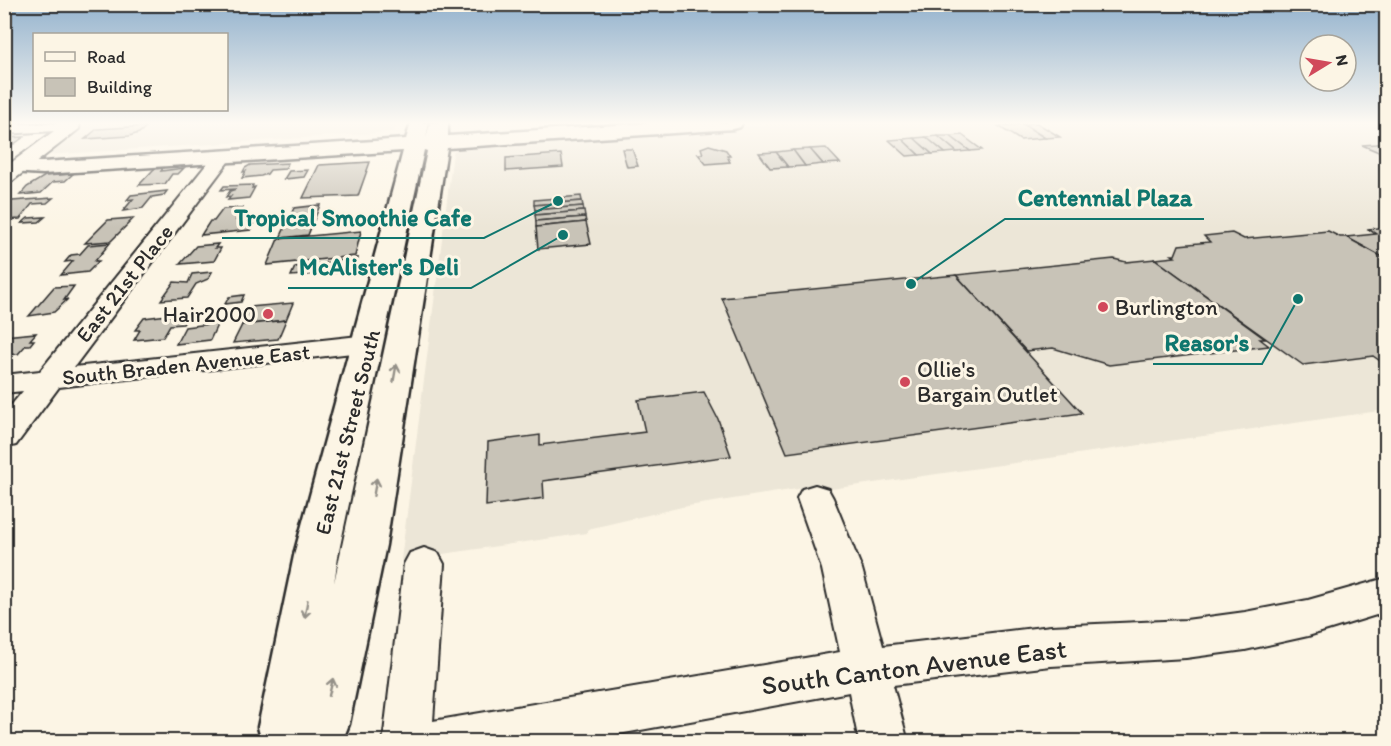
<svg xmlns="http://www.w3.org/2000/svg" width="1391" height="746" viewBox="0 0 1391 746" font-family="Itim,sans-serif">
<rect width="100%" height="100%" fill="#fcf5e5"/>
<filter id="ink" filterUnits="userSpaceOnUse"><feTurbulence type="fractalNoise" baseFrequency=".0167" numOctaves="2"/><feDisplacementMap in="SourceGraphic" scale="12" xChannelSelector="R" yChannelSelector="G"/><feConvolveMatrix kernelMatrix="1 2 1 2 8 2 1 2 1" color-interpolation-filters="sRGB"/></filter>
<g filter="url(#ink)">
<!-- built -->
<g fill="#ece6d7">
<path d="M87,123h310l-3,9 -348,23z"/>
<path d="M799,123h587v287l-562,80 -14,-3 -128,20 -94,22 -1,4 -186,27 52,-407 3,-4 17,-5z"/>
</g>
<!-- building -->
<g fill="#c8c3b7" stroke="#2b2b2b" stroke-width="1.5">
<path d="M1037,123l23,14 -15,1 -22,-14z"/>
<path d="M1023,124l22,14 -25,2 -22,-14z"/>
<path d="M147,126l-8,7 -10,3 -44,3 12,-10z"/>
<path d="M962,135l20,15 -12,1 -20,-15z"/>
<path d="M938,136l19,16 -12,1 -19,-16z"/>
<path d="M938,136h12l20,15 -13,1z"/>
<path d="M24,137l-10,7 -10,1 1,-7z"/>
<path d="M926,137l19,16 -13,1 -18,-16z"/>
<path d="M914,138l18,16 -13,1 -17,-16z"/>
<path d="M902,139l17,16 -12,1 -18,-16z"/>
<path d="M1386,143v12l-24,-10 14,-1z"/>
<path d="M709,145l17,5 4,6h-3l3,6 -24,2 -8,-10h5l-2,-6z"/>
<path d="M826,148l14,15 -17,1 -13,-15z"/>
<path d="M622,149h10l6,17 -11,1z"/>
<path d="M810,149l13,15 -18,2 -12,-16z"/>
<path d="M793,150l12,16 -17,1 -12,-15z"/>
<path d="M776,152l12,15 -18,1 -11,-15z"/>
<path d="M561,154l2,13 -57,4v-13z"/>
<path d="M370,162l-12,34 -55,2 16,-33z"/>
<path d="M288,163l-3,6 -15,1 -3,4 -6,2 -19,2 4,-7 -3,1 2,-4 5,-3z"/>
<path d="M163,168l-2,3 23,-3 -6,6h-6l-7,10 -26,1 15,-16z"/>
<path d="M308,170l-4,7 -20,2 5,-8z"/>
<path d="M73,174l-8,7 -12,1 -12,11 -21,2 7,-8 18,-11z"/>
<path d="M253,185l-1,3 3,-1 -6,11 -21,2 3,-4 -5,1 4,-6 6,-2 -15,1 3,-4z"/>
<path d="M167,191l-3,4 -12,2 -9,11 -20,3 10,-12 -6,1 4,-5z"/>
<path d="M581,196l1,5 -48,4v-5z"/>
<path d="M53,198l-6,5 -15,1 -12,15 -16,1v-10l6,-3h-6l8,-6z"/>
<path d="M582,201l1,5 -48,4 -1,-5z"/>
<path d="M320,205l-12,30 -28,3 14,-30z"/>
<path d="M583,206l1,5 -49,4v-5z"/>
<path d="M243,208l-7,12 22,-2 -7,12 -50,5 9,-14h4l9,-12z"/>
<path d="M584,211l1,6 -49,4 -1,-6z"/>
<path d="M45,217l-6,5 -17,1 6,-5z"/>
<path d="M585,217l1,5 -50,5v-6z"/>
<path d="M134,218l-23,23 -26,2 23,-23z"/>
<path d="M586,222l5,22 -53,5 -2,-22z"/>
<path d="M1386,227v32l-40,-22 30,-3 -8,-5z"/>
<path d="M361,231l-6,25 -88,9 11,-26z"/>
<path d="M1328,231l12,6h6l40,22v106l-13,-9 -70,9 -148,-106 20,-2 -3,-2h3l4,-10 31,-3 -6,-6 28,-3 12,6z"/>
<path d="M110,243l-15,18h4l-11,11 -27,3 12,-14 -8,1 6,-7 9,-1 8,-9z"/>
<path d="M218,244l-3,4h6l-7,13 -34,3 16,-18z"/>
<path d="M358,258l-3,13 -64,5 4,-9z"/>
<path d="M1114,259l12,3 29,-3 110,80h-5l9,7 -160,19 -56,-17 -27,3 -70,-76z"/>
<path d="M212,272l-4,7 -12,5 -9,14 -26,2 13,-18 14,1 4,-9z"/>
<path d="M956,275l126,138 -295,40 -65,-155z"/>
<path d="M74,286l-10,14 4,-1 -14,13 -25,4 25,-29z"/>
<path d="M244,295l-3,7 -16,2 4,-7z"/>
<path d="M293,303l-7,17 -44,5 8,-18z"/>
<path d="M191,312l-8,12 -13,1 -7,12 -29,3 6,-10h-5l9,-12z"/>
<path d="M286,320l-8,19 -45,4 9,-18z"/>
<path d="M218,323l-8,17 -34,4 9,-17z"/>
<path d="M36,333l-6,7h4l-4,5h-4l-8,9 -14,1v-19z"/>
<path d="M704,392l14,27 13,37 -188,25 1,17 -58,8 2,-64 52,-7v10l105,-13 -7,-32z"/>
</g>
<g fill="none" stroke-linecap="round" stroke-linejoin="round">
<!-- minor casing -->
<g stroke="#2b2b2b" stroke-width="4">
<g id="minor">
<path d="M80,123l-1,6 -68,53 -7,2v-16l50,-37 -50,3v-10z"/>
<path d="M222,152l7,2 2,4 -157,209 294,-32 10,3 4,6 -4,6 -319,37 -43,58 -12,3v-34l19,-23 -19,2v-18l36,-4 175,-217z"/>
<path d="M815,485l13,4 5,9 29,71 21,77 168,-20 135,-6 59,-8 63,-12 78,-22v34l-78,24 -63,14 -59,8 -135,8 -158,19 15,57h-49l-10,-50 -274,50h-192l21,-178 6,-11 14,-5 14,5 6,11 -11,157 407,-69 -18,-83 -25,-71 5,-9z"/>
</g>
</g>
<!-- major casing -->
<g stroke="#2b2b2b" stroke-width="5">
<path id="major" d="M411,123h18l-3,15 4,-15h18v13l198,-13h96l-2,4 -7,2 -286,19 -61,397 -37,179 -7,18h-80l-4,-15 37,-176 108,-400 -360,23 -32,-2 -3,-5 3,-5h32l363,-23zM424,150l3,1 -93,432 5,-32z"/>
</g>
<!-- minor -->
<use href="#minor" fill="#fcf5e5" fill-rule="evenodd"/>
<!-- major -->
<use href="#major" fill="#fcf5e5" fill-rule="evenodd"/>
</g>
<!-- one-way arrows -->
<defs><path id="oneway-shaft" d="M-6 0H5M1.5-3L5.5 0L1.5 3" fill="none" stroke-width="1.6" stroke-linecap="round" stroke-linejoin="round" transform="scale(1.5)"/></defs>
<g stroke="#949088">
<use href="#oneway-shaft" transform="translate(395 373) rotate(-80)"/>
<use href="#oneway-shaft" transform="translate(375 487) rotate(-80)"/>
<use href="#oneway-shaft" transform="translate(306 609) rotate(100)"/>
<use href="#oneway-shaft" transform="translate(331 687) rotate(-77)"/>
</g>
</g>
<!-- sky -->
<linearGradient id="sky" x2="0" y2="1"><stop stop-color="#93b2cd"/><stop offset="0.54" stop-color="#fefaf3"/><stop offset="1" stop-color="#fefaf3" stop-opacity="0"/></linearGradient>
<rect width="1391" height="228" fill="url(#sky)"/>
<!-- markers -->
<g fill="#d1495b" stroke="#fcf5e5" stroke-width="2">
<circle cx="1103" cy="307" r="6"/>
<circle cx="268" cy="314" r="6"/>
<circle cx="905" cy="382" r="6"/>
</g>
<g text-anchor="middle" stroke-width="6" stroke-linejoin="round" paint-order="stroke">
<!-- street labels -->
<g font-size="22" fill="#2b2b2b" stroke="#fcf5e5">
<text transform="translate(124 283) rotate(-52)" y="8">East 21st Place</text>
<text transform="translate(186 364) rotate(-6)" y="8">South Braden Avenue East</text>
<text transform="translate(347 432) rotate(-76)" y="8">East 21st Street South</text>
</g>
<!-- poi labels -->
<g font-size="22" fill="#2b2b2b" stroke="#fcf5e5" text-anchor="start">
<text x="1115" y="315">Burlington</text>
<text x="256" y="322" text-anchor="end">Hair2000</text>
<text x="917" y="377">Ollie's<tspan x="917" dy="25">Bargain Outlet</tspan></text>
</g>
<!-- near-street labels -->
<g font-size="27" fill="#2b2b2b" stroke="#fcf5e5">
<text transform="translate(914 667) rotate(-7)" y="9">South Canton Avenue East</text>
</g>
</g>
<!-- callouts -->
<path fill="none" stroke="#0f766e" stroke-width="2" d="M911 284L1005 219H1204M558 201L484 238H222M563 235L471 288H288M1298 299L1262 364H1153"/>
<g fill="#0f766e" stroke="#fcf5e5" stroke-width="2">
<circle cx="911" cy="284" r="6"/>
<circle cx="558" cy="201" r="6"/>
<circle cx="563" cy="235" r="6"/>
<circle cx="1298" cy="299" r="6"/>
</g>
<g font-size="24" text-anchor="middle" font-weight="bold" fill="#0f766e" stroke="#fcf5e5" stroke-width="6" stroke-linejoin="round" paint-order="stroke">
<text x="1105" y="206">Centennial Plaza</text>
<text x="353" y="226">Tropical Smoothie Cafe</text>
<text x="379" y="275">McAlister's Deli</text>
<text x="1207" y="351">Reasor's</text>
</g>
<!-- margin -->
<rect width="1391" height="746" fill="none" stroke="#fcf5e5" stroke-width="24"/>
<rect x="12" y="12" width="1367" height="722" fill="none" stroke="#2b2b2b" stroke-width="2" filter="url(#ink)"/>
<!-- legend -->
<rect x="33" y="33" width="195" height="78" fill="#fcf5e5" stroke="#a8a49b" stroke-width="1.5"/>
<rect x="45" y="52" width="30" height="9" fill="#fcf5e5" stroke="#a8a49b" stroke-width="1.5"/>
<text x="87" y="63" font-size="18" fill="#2b2b2b">Road</text>
<rect x="45" y="78" width="30" height="18" fill="#c8c3b7" stroke="#a8a49b" stroke-width="1.5"/>
<text x="87" y="93" font-size="18" fill="#2b2b2b">Building</text>
<!-- north arrow -->
<g transform="translate(1328 63) rotate(79)"><circle r="28" fill="#fcf5e5" stroke="#a8a49b" stroke-width="1.5"/>
<path d="M0-4.5L10 22L0 15L-10 22Z" fill="#d1495b"/>
<text y="-9" font-size="16" font-weight="bold" text-anchor="middle" fill="#2b2b2b">N</text>
</g>
</svg>
